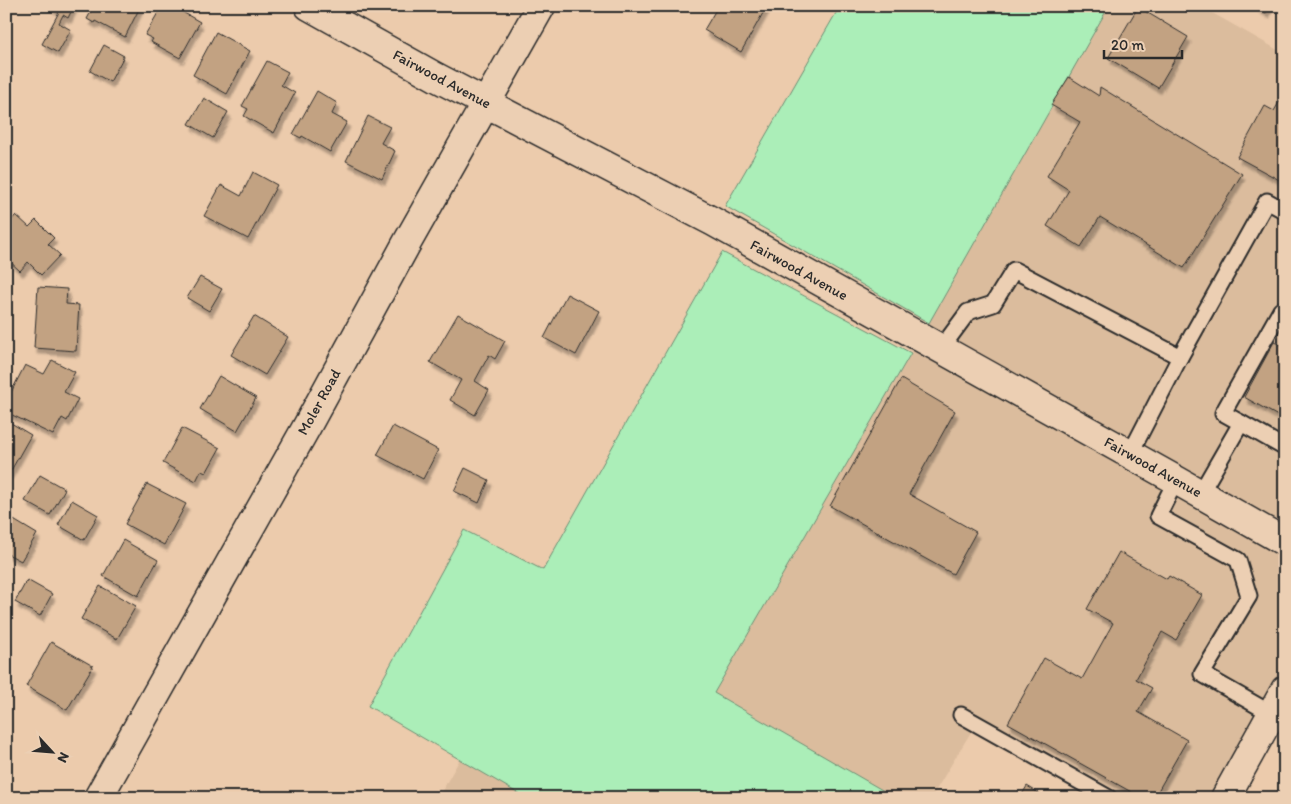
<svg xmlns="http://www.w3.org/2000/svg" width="1291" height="804" viewBox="0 0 1291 804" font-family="Itim,sans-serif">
<defs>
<filter id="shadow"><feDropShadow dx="3" dy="5.5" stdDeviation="1" flood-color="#0004"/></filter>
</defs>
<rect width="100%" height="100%" fill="#eccbac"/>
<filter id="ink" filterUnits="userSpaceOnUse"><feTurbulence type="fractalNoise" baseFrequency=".02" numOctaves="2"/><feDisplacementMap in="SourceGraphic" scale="10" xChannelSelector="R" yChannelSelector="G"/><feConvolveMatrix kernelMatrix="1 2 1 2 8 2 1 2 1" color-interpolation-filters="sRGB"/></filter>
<g filter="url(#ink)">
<!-- built -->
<g fill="#dbbc9d">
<path d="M1109,6h91l85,48v636l-63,108h-121l-127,-71 -43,71h-35l-182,-105 215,-370z"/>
<path d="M460,759l66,39h-88z"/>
</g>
<!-- green -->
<g fill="#abeeb8" stroke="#6b8c72">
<path d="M840,6h269l-180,317 -204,-117z"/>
<path d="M722,252l189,101 -197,340 182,105h-370l-158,-92 96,-176 79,40z"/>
</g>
<!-- building -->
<g fill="#c2a282" stroke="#2b2b2b" filter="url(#shadow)">
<path d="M74,6l-6,12 -5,-3 -4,8 12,7 -13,23 -16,-9 17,-32 -10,-6z"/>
<path d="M94,6h44l2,1 -15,30 -30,-16 -1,2 -7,-4z"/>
<path d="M162,6h10l28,16 -20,36 -29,-16 2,-3 -8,-4z"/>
<path d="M718,6h49l-26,46 -37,-22z"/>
<path d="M1255,6h14l-3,7z"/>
<path d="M1138,7l50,30 -30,51 -50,-30z"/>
<path d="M216,32l34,19 -23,43 -34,-19z"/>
<path d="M104,45l20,11 -14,26 -20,-11z"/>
<path d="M267,61l21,11 -7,13 14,8 -21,40 -30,-17 4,-7 -6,-3z"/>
<path d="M1069,77l30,19 1,-9 142,87 -58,94 -84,-51 -19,30 -34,-21 22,-36 -22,-14 33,-54 -29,-17z"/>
<path d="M317,91l20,12 -5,11 15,8 -17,30 -28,-16 -1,2 -8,-4z"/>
<path d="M1285,92v91l-48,-26 28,-51 9,5z"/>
<path d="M204,98l24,14 -15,26 -24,-14z"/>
<path d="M368,116l22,11 -9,16 14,8 -13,28 -36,-18z"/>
<path d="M253,172l24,13 -29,54 -44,-23 17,-31 20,11z"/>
<path d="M16,215l13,12 7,-7 18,18 -6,6 12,11 -19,20 -13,-13 -8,9 -14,-13v-32z"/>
<path d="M200,277l22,12 -13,22 -22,-13z"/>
<path d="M38,287l29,2 -1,15 13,1 -3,46 -42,-3z"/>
<path d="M567,294l32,17 -23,44 -32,-17z"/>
<path d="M458,314l47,27 -10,18 -6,-4 -14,26 14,9 -14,25 -25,-15 11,-20 -31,-18z"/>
<path d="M254,316l34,21 -23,38 -34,-20z"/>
<path d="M1274,342l11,5v73l-41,-23z"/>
<path d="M52,360l23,12 -11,20 14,7 -11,22 -5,-3 -9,17 -47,-23v-10l19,-37 19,9z"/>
<path d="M219,376l37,22 -19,33 -37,-22z"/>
<path d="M901,379l54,32 -46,83 67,38 -23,42 -123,-68z"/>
<path d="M6,420l25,15 -22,39 -3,-2z"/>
<path d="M393,426l45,24 -15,29 -46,-24z"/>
<path d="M182,428l38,20 -14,25 -5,-2 -5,10 -33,-18z"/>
<path d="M465,468l24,12 -10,23 -25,-12z"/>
<path d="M40,475l25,14 -15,26 -25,-14z"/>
<path d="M147,484l39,20 -22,41 -39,-21z"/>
<path d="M72,500l26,15 -14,25 -26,-15z"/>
<path d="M12,519l25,15 -16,27 -15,-8v-25z"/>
<path d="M123,540l35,20 -20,36 -35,-20z"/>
<path d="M1119,552l48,27 2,-3 33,19 -26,45 -14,-8 -26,47 16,9 -14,24 49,28 -33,58h-12l-134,-75 36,-65 38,21 31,-56 -26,-14z"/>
<path d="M27,580l25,14 -12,22 -25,-14z"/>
<path d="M100,586l36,20 -19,33 -36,-20z"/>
<path d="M51,642l42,24 -26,44 -41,-24z"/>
<path d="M1027,786l20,12h-27z"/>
</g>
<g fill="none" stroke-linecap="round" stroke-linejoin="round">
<!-- lane casing -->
<g stroke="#2b2b2b" stroke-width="19">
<g id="lane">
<path d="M940,350l28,-38 25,-8 21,-34 166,87"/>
<path d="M1241,423l-18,-10 58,-103 4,2"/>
<path d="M1130,454l50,-97 87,-156 18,10"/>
<path d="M1176,480l-18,36 80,44 11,36 -47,78 70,40"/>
<path d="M1200,494l41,-71 44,25"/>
<path d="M961,715l148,83"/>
</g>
</g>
<!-- street casing -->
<g stroke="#2b2b2b" stroke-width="31">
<path id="street" d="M98,798l208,-370 102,-187 133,-235"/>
</g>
<!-- secondary casing -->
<g stroke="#2b2b2b" stroke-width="31">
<g id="secondary">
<path d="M309,6l127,71 276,144 464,259 109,62"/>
<path d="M1225,798l60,-108"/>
</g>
</g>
<!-- lane -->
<use href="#lane" stroke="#eccfb3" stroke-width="15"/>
<!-- street -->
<use href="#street" stroke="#eccfb3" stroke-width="28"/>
<!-- secondary -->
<use href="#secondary" stroke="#eccfb3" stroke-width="28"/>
</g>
</g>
<g text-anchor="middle" stroke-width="4.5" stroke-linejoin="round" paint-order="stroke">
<!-- street labels -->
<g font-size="15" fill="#2b2b2b" stroke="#eccfb3">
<text transform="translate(442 79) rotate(28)" y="5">Fairwood Avenue</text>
<text transform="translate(799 270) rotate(29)" y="5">Fairwood Avenue</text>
<text transform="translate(319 402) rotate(-61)" y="5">Moler Road</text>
<text transform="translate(1153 467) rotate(29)" y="5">Fairwood Avenue</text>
</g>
</g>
<!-- margin -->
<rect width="1291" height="804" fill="none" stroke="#eccfb3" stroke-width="25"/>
<rect x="12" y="12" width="1266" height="779" fill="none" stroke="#2b2b2b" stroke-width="2" filter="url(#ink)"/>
<!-- north arrow -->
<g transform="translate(52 752) rotate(116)" stroke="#eccfb3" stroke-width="4" paint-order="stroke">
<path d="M0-4L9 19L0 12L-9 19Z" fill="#2b2b2b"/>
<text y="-8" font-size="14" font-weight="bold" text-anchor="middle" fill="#2b2b2b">N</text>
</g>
<!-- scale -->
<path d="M1104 50v8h78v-8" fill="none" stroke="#2b2b2b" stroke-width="2.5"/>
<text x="1111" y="50" font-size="15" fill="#2b2b2b" stroke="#eccfb3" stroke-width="4" paint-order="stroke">20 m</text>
</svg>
